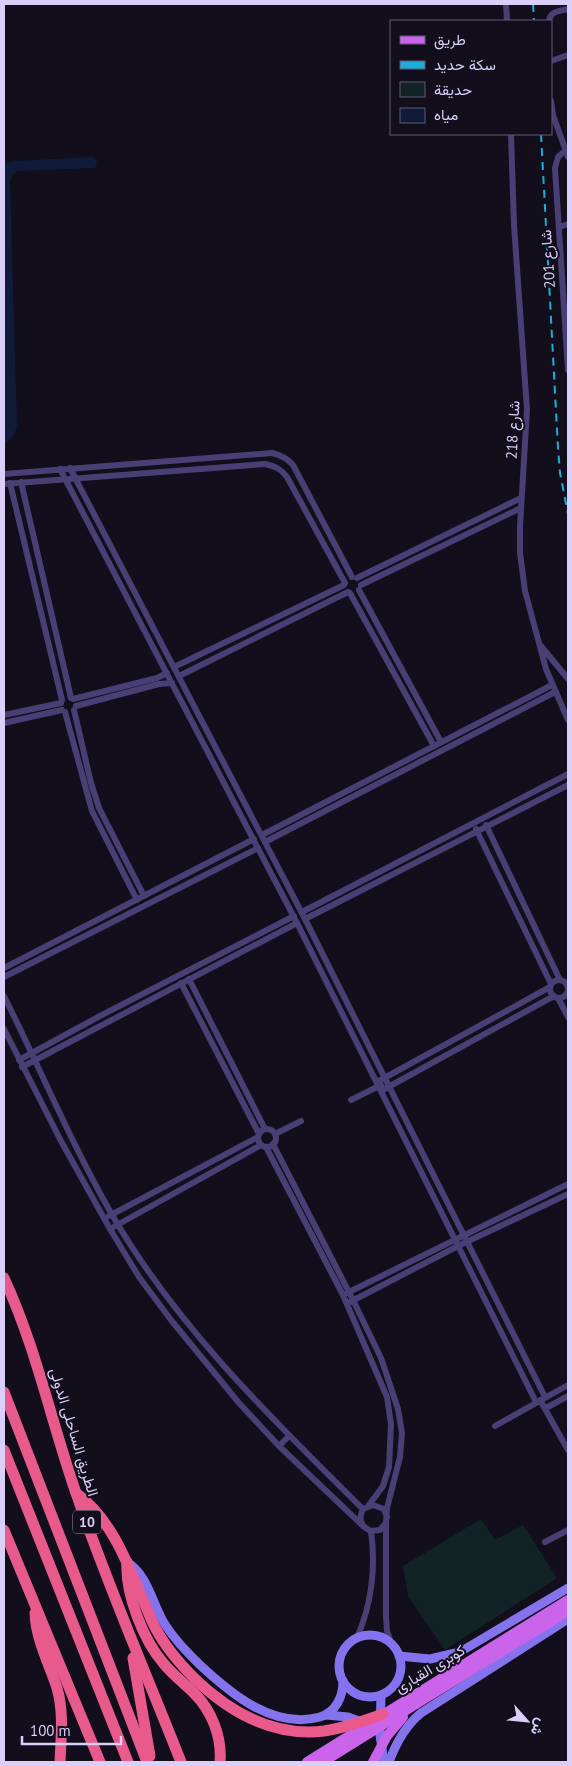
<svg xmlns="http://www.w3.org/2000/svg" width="572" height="1766" viewBox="0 0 572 1766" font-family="'PT Sans',Vazirmatn,sans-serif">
<rect width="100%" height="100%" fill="#120e1c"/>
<!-- green -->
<path fill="#122325" d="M481,1519l14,21 28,-15 34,53 -112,72 -37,-54 -5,-30z"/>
<!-- water -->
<path fill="#101a39" d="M93,157l4,3 -1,7 -3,1 -75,3 -5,3 -3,6 7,246 -3,9 -10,10v-280l8,-4z"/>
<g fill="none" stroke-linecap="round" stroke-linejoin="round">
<!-- street -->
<g stroke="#483f75" stroke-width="6">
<path d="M506,4l1,17"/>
<path d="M549,21c1,-10 11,-10 19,-12"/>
<path d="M551,61l17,-6"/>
<path d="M551,101l2,14 15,42"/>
<path d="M511,134l3,91 13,185 -7,116v27l5,38 21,78 22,51"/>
<path d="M568,148l-10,9 -3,11 13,202"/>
<path d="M559,227l9,-3"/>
<path d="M70,468l235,451 240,478"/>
<path d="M60,469l237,454 239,479"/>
<path d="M4,474l268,-21c9,2 15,5 21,12l59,112"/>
<path d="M21,482l50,216"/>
<path d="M10,483l52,217"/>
<path d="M4,484l261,-20c10,2 16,5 22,13l58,106"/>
<path d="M357,578l164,-80"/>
<path d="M361,585l160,-77"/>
<path d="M359,590l82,152"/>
<path d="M350,593l84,153"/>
<path d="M541,646l27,33"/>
<path d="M174,667l170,-82"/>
<path d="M179,676l169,-84"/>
<path d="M73,699l84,-21 10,-5"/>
<path d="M76,706l83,-22 13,-1"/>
<path d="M74,710l17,73 8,25 45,88"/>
<path d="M65,712l27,99 45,89"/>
<path d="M4,715l57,-12"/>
<path d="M4,723l58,-13"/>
<path d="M486,825l74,155"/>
<path d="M476,829l75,155"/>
<path d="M262,835l290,-150"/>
<path d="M265,842l290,-150"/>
<path d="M302,912l266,-138"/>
<path d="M305,919l263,-134"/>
<path d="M4,968l250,-129"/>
<path d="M4,977l254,-129"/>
<path d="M189,979l76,150"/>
<circle cx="559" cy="989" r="9"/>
<path d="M181,983l78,151"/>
<path d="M4,996c36,72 67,147 107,217 65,113 161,206 252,296"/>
<path d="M558,998l10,19"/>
<path d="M4,1029l57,112 49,88 29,48 32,43 68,83 40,43 84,80"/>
<path d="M19,1060l79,-43 196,-101"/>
<path d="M22,1067l275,-144"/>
<path d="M377,1082l173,-95"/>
<path d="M381,1091l173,-95"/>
<path d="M351,1100l30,-15"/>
<circle cx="267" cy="1138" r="9"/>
<path d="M275,1134l26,-13"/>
<path d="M273,1144l80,156 28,58 17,51 4,24 -2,24 -13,51 -1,15 -6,7 -9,1c-10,-4 -13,-12 -8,-22l10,-4 11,4 3,8"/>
<path d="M266,1147l77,148 44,102 4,27 -2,43 -6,19 -14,19"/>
<path d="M109,1216l149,-79"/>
<path d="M110,1229l151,-84"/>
<path d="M347,1293l221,-109"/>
<path d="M350,1302l108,-56 110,-52"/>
<path d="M540,1400l28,50"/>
<path d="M546,1408l22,-12"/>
<path d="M495,1426l73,-41"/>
<path d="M279,1446l10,-10"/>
<path d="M386,1523v93l1,15 5,14"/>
<path d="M545,1542l23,-12"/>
<path d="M357,1638c15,-35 19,-70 14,-107"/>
</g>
<!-- secondary -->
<g stroke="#8573ed" stroke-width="9">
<path d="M127,1562c21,13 25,41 37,61 10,16 22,28 35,41 31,29 74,66 121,53 16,-5 23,-20 23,-36"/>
<circle cx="370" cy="1666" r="31"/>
<path d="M399,1656l31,3 30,-7 108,-64"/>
<path d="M381,1695l-1,40 4,27"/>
<path d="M326,1715l22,2 16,6"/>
<path d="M389,1762c7,-19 16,-36 32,-49l147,-94"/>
</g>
<!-- primary -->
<path stroke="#c964eb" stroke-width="10" d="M416,1704l152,-93"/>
<!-- highway -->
<g stroke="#e95a8c" stroke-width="11">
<path d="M4,1278c32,69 47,143 72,215 31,91 70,180 105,269"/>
<path d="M4,1392l143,370"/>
<path d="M4,1450l124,312"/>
<path d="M76,1493c34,25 50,66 66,105 5,10 8,21 14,31 10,19 25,36 40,51"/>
<path d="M4,1530l96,232"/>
<path d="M127,1562c-2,31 16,78 37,102 9,11 20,19 30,29 18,18 28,44 26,69"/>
<path d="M35,1613c1,27 14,50 22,75 7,24 4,50 3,74"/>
<path d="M133,1658l17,98"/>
</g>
<!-- rail -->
<g stroke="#1cadd8" stroke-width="2" stroke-dasharray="8 6" stroke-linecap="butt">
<path d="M533,4l1,17"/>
<path d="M541,134l17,314 2,25 8,41"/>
</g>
<!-- primary-bridge -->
<g stroke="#c964eb" stroke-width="10">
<path d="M307,1762l261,-162"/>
<path d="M323,1762l93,-58"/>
<path d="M373,1762l14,-26 16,-19"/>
</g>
<!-- highway-bridge -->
<path stroke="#e95a8c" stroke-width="11" d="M196,1680c35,33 78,57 128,51 20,-3 40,-10 59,-17"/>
</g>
<g text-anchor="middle" stroke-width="4" stroke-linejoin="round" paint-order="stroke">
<!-- shield labels -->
<rect fill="#120e1c" stroke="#9d95b7" stroke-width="1" x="73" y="1510.5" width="28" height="23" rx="4"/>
<g font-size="14" font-weight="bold" fill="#d9cff9">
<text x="87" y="1527">10</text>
</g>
<!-- street labels -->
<g font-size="15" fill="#d9cff9" stroke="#120e1c">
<text transform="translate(548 259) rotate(-94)" y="5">شارع 201</text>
<text transform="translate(513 430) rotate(-87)" y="5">شارع 218</text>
<text transform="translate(74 1432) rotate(73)" y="5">الطريق الساحلى الدولى</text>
<text transform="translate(430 1669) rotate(-31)" y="5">كوبرى القبارى</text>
</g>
</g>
<!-- border -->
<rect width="572" height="1766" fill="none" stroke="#d9cff9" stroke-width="10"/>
<!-- legend -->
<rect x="390" y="20" width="162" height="115" fill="#120e1c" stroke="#625b74"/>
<rect x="400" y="36" width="25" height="8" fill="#c964eb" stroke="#625b74"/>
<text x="434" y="45" font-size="15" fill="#d9cff9">طريق</text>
<rect x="400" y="61" width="25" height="8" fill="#1cadd8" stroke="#625b74"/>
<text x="434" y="70" font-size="15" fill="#d9cff9">سكة حديد</text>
<rect x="400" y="82" width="25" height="15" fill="#122325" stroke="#625b74"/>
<text x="434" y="95" font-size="15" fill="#d9cff9">حديقة</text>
<rect x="400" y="108" width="25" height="15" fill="#101a39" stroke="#625b74"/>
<text x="434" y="120" font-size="15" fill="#d9cff9">مياه</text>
<!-- north arrow -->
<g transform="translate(527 1721) rotate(117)" stroke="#120e1c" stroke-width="4" paint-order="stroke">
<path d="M0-4L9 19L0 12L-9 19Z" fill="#d9cff9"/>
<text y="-8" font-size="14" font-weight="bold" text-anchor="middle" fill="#d9cff9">ش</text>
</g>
<!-- scale -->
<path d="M22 1736v8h99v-8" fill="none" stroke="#d9cff9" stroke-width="2.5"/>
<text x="30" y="1736" font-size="15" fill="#d9cff9" stroke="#120e1c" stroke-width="4" paint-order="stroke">100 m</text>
</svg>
